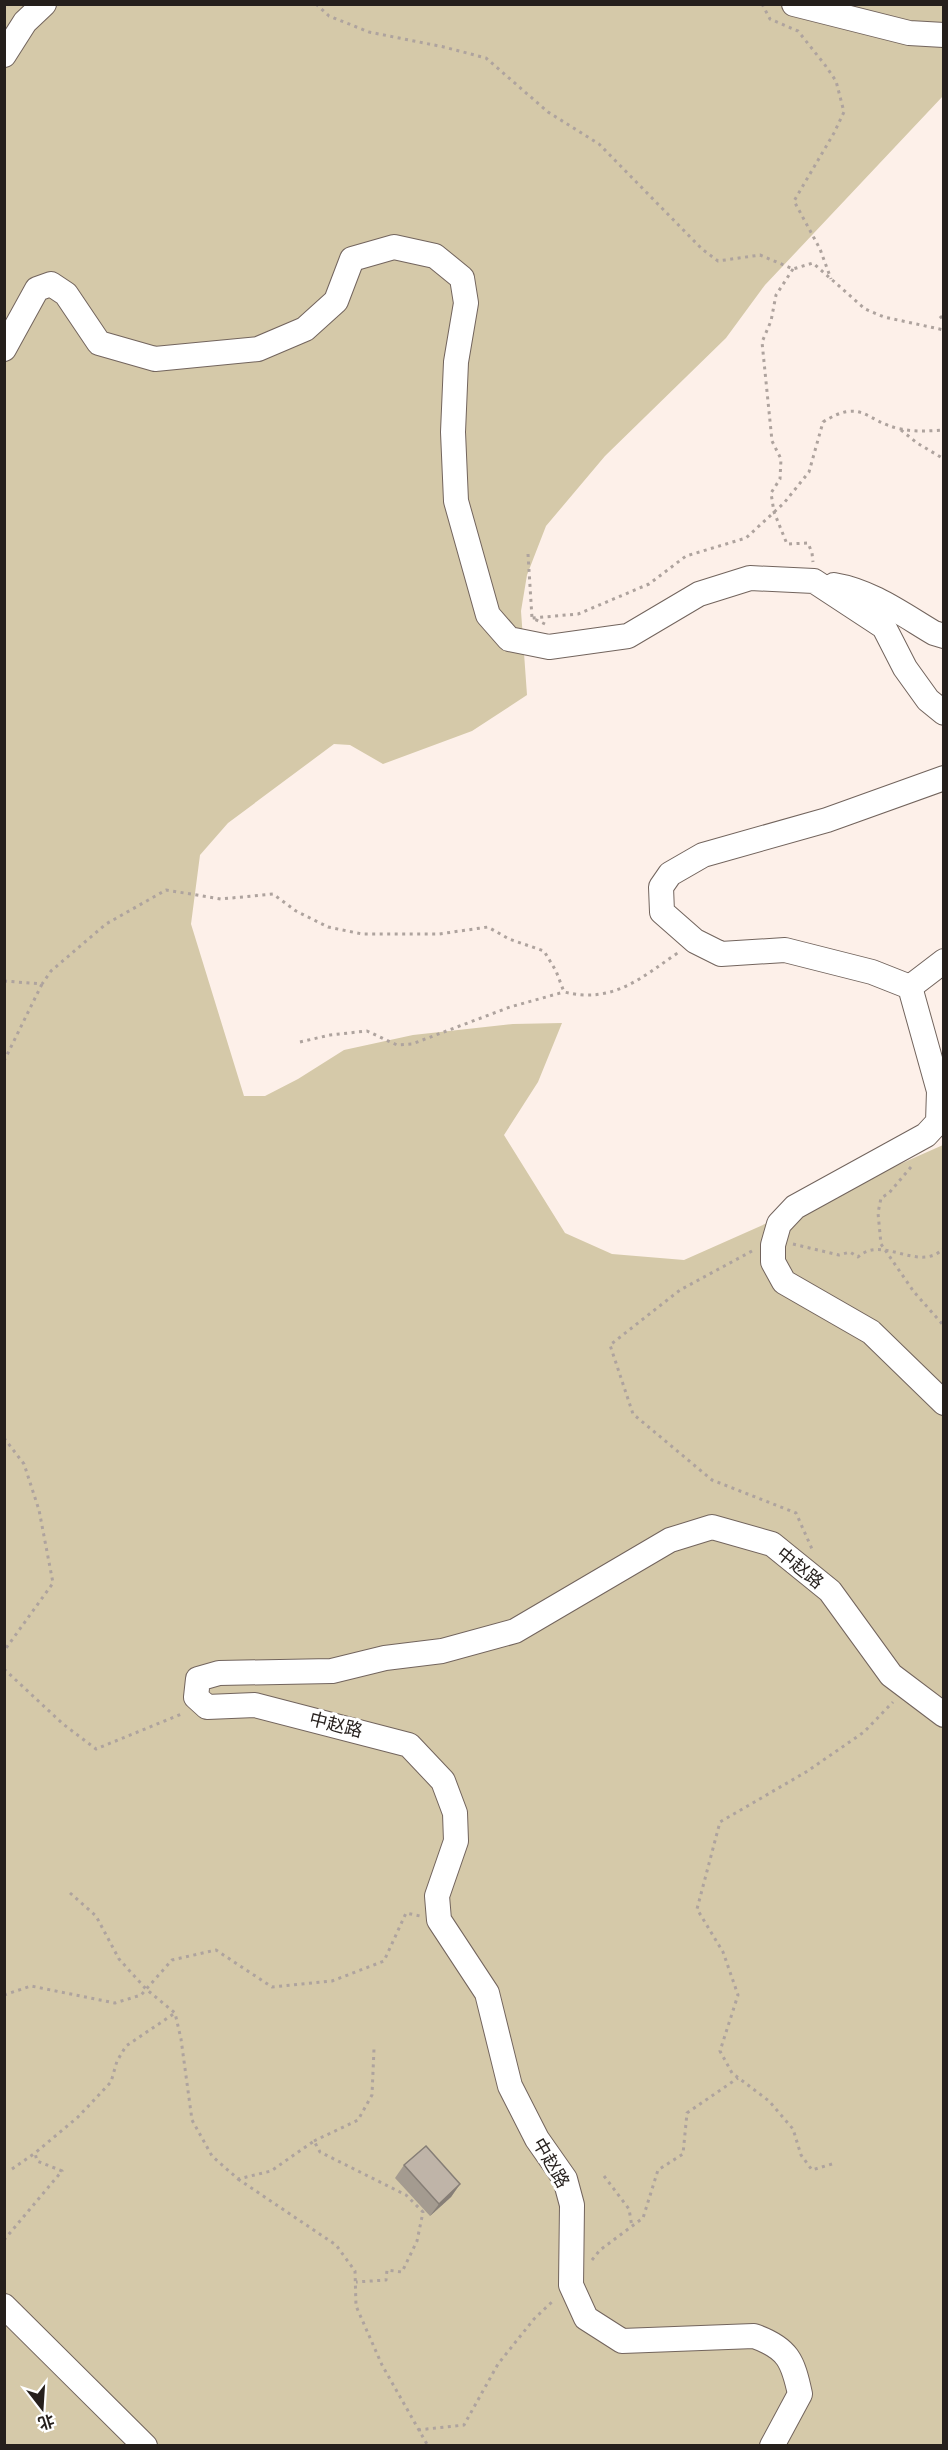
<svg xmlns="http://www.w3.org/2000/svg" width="948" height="2450" viewBox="0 0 948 2450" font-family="Helvetica,'Noto Sans SC',sans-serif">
<rect width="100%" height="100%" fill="#fdf0e9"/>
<!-- green -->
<path fill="#d5c9a9" d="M5,5h938v91l-178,189 -39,53 -121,118 -59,70 -19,49 -6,36 6,84 -55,36 -89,33 -33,-19 -16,-1 -106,79 -28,32 -9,69 53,172h21l33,-17 46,-29 69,-15 100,-11 49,-1 -24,59 -34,53 61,98 47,21 72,6 259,-115v1300l-938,1z"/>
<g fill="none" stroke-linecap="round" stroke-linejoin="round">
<!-- minor casing -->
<g stroke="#72645d" stroke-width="26">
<g id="minor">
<path d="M794,4l115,29 35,2"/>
<path d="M4,55l21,-33 19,-18"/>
<path d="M4,349l33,-60 14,-5 15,10 33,49 56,16 103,-10 47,-20 31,-28 16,-42 42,-12 41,9 27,22 4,25 -10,59 -3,70 3,69 32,114 21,24 40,8 79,-11 71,-42 51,-16 64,3 70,46 21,41 23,32 16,13"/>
<path d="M834,585c37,6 68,29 100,48l10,3"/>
<path d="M944,778l-117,42 -124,35 -33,19 -9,13 1,25 33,29 26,13 64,-4 87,22 38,15 29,104 -1,31 -12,13 -131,72 -16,17 -6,21v17l11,20 87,50 73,71"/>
<path d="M910,987l34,-26"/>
<path d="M4,2306l141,140"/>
<path d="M772,2446l28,-52c-7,-33 -12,-46 -46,-58l-132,5 -36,-23 -15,-33 1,-80 -7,-26 -28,-40 -27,-53 -23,-93 -48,-73 -2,-24 19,-55 -1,-28 -12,-32 -34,-36 -154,-40 -48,2 -11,-10 2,-18 21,-6 113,-2 53,-13 57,-7 73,-20 155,-91 42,-13 60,17 58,47 61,84 53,40"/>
</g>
</g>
<!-- path -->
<g stroke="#aea39e" stroke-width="3" stroke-dasharray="3 4.5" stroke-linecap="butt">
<path d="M316,4l13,12 40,16 75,15 42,11 62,54 51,32 103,105 16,12 42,-6 33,14 20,-6 52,46 19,8 60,13"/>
<path d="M762,4l8,15 28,12 27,34 11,16 8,31 -10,21 -40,68 26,48 11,30"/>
<path d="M793,269l-17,26 -5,26 -9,21 10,99 9,18 -1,20 -9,14 3,19 13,32 21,-1 4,10 1,9"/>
<path d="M940,316l4,5"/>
<path d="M901,430l16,13 27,16"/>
<path d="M528,554l4,64"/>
<path d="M545,624l-13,-6 46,-4 71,-30 37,-28 60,-18 38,-35 25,-31 14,-50c40,-25 42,0 78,7 14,3 28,2 43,1"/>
<path d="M4,981l38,3 9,-13 55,-47 60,-34 55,9 52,-5 23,17 32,16 34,7h77l49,-7 21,12 35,12 12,20 8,21c49,12 77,-14 115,-40"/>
<path d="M300,1042l30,-7 37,-4 30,14 15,-1 98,-37 54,-15"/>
<path d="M4,1061l38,-77"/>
<path d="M911,1167l-22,26 -8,5 -3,15 3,31 33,48 30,34"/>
<path d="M793,1244l46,11 11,-3 8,5c25,-23 61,17 86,-9"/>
<path d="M752,1251l-72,39 -70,55 23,69 79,66 84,33 16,36"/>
<path d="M4,1438l20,26 15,46 14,73 -49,68"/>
<path d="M4,1669l59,55 33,25 88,-36"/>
<path d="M70,1893l26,23 23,43 27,30 29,24 6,26 11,81 20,36 26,23 33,-8 43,-30 6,11 86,43 17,17 -6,29 -15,31 -15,-2 -1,10 -30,2"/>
<path d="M4,1995l27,-9 84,17 26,-8 31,-35 44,-10 56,37 60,-6 52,-20 22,-48 14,3"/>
<path d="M314,2141l44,-21 14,-25 2,-46"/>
<path d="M832,2164l-20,6 -11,-15 -8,-26 -24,-28 -37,-28 -12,-22 18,-56 -15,-43 -26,-43 23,-87 86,-50 58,-40 29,-30"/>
<path d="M12,2169l23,-16"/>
<path d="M604,2176l25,33 3,18"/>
<path d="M238,2179l98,66 19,26 1,35 26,59 46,81"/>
<path d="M4,2240l58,-69 -25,-10 -2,-8 43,-36 33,-35 6,-21 9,-15 49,-33"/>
<path d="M592,2260l8,-10 43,-32 15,-48 25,-16 4,-41 51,-35"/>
<path d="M418,2430l46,-5 34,-61 36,-45 20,-19"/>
</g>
<!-- minor -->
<use href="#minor" stroke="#fff" stroke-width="24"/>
</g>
<!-- wall -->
<path fill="#a49b90" d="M404,2165l56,19 -9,13 -21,19 -35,-38z"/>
<!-- shaded-wall -->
<path fill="#867e76" d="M460,2184l-9,13 -21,19 9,-12z"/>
<!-- building -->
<path fill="#bfb4a8" stroke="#867e76" stroke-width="1.5" d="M426,2146l34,38 -21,20 -35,-39z"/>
<g text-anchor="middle" stroke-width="6" stroke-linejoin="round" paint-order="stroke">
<!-- street labels -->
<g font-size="18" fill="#251f1c" stroke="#fff">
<text transform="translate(800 1568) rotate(39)" y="6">中赵路</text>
<text transform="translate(336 1725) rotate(14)" y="6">中赵路</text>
<text transform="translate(551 2163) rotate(60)" y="6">中赵路</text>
</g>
</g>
<!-- border -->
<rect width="948" height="2450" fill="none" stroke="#251f1c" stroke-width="12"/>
<!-- north arrow -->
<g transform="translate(42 2408) rotate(163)" stroke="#ffffff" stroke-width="4.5" paint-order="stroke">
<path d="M0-4.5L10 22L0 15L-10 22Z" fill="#251f1c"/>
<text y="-9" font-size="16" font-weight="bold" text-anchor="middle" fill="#251f1c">北</text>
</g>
</svg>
